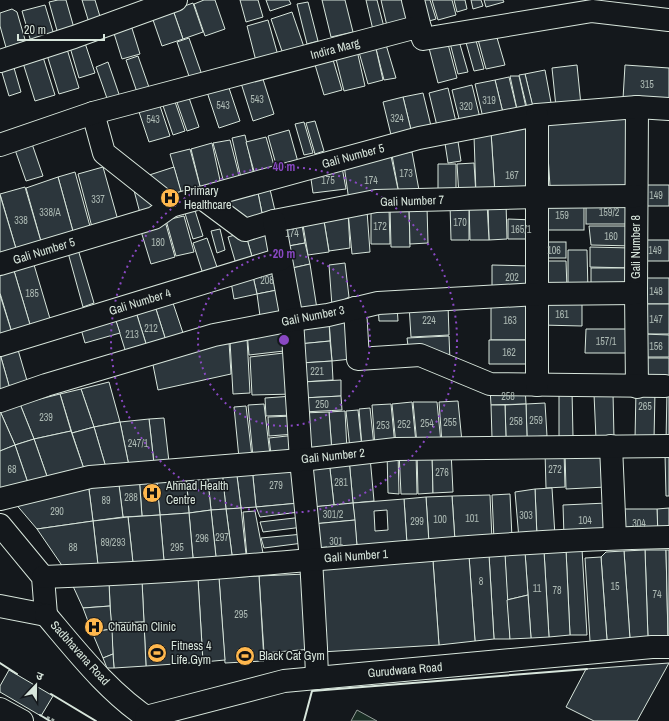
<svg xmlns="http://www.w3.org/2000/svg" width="669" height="721" viewBox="0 0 669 721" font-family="'Archivo Narrow','Noto Sans Devanagari',sans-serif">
<rect width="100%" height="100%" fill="#14181c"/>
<!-- green -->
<path fill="#1a2d24" stroke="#939e99" d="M357,710l20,11h-26z"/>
<!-- building -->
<g fill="#2c363c" stroke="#d8e6dc" fill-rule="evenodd">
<path d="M58,0h8l8,28 -16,6 -9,-32z"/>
<path d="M82,0h13l7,23 -12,3z"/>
<path d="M204,0h11l10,29 -20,7 -11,-32z"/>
<path d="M240,0h18l5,17 -17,5z"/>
<path d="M266,0h23l2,4 -21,7z"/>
<path d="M322,0h23l8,32 -22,5z"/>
<path d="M366,0h11l7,27 -11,3z"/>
<path d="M381,0h26l6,20 -26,6z"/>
<path d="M420,0h10l6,19 -10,3z"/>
<path d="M432,0h20l4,15 -18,5z"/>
<path d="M454,0h11l2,9 -10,3z"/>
<path d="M471,0h10l2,6 -10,3z"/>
<path d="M484,0h19l1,2 -18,5z"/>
<path d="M308,2l10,39 -11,3 -10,-40z"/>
<path d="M193,3l10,29 -20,7 -10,-29z"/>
<path d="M45,5l9,30 -23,7 -9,-31z"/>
<path d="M12,9l5,3 9,31 -19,8 -7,-25v-13z"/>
<path d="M173,10l10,29 -21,7 -10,-29z"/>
<path d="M292,12l13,38 -21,7 -13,-38z"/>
<path d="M268,20l11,39 -22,6 -10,-39z"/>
<path d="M130,22l10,32 -18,5 -10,-32z"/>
<path d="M495,31l10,34 -19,4 -9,-33z"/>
<path d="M475,37l9,32 -10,2 -9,-32z"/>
<path d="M189,38l13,37 -12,4 -13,-37z"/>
<path d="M384,38l12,40 -12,2 -10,-39z"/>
<path d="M84,40l11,33 -16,5 -10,-34z"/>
<path d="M374,40l9,40 -15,4 -11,-39z"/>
<path d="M459,41l9,31 -10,2 -8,-31z"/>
<path d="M448,44l9,34 -19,5 -9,-35z"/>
<path d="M356,46l9,40 -21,5 -10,-40z"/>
<path d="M67,49l12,39 -20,6 -12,-39z"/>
<path d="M331,53l11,37 -18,5 -11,-37z"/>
<path d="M138,56l13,37 -12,5 -13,-38z"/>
<path d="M43,57l12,38 -20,6 -12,-38z"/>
<path d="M12,61l9,31 -12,4 -9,-30z"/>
<path d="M108,62l13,38 -12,4 -13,-37z"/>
<path d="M577,65l4,40 -25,2 -4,-39z"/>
<path d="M625,65l44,3v34l-46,-3z"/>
<path d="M545,70l7,38 -18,4 -9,-38z"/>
<path d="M525,74l9,37 -6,1 -9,-37z"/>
<path d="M262,76l12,38 -21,7 -12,-38z"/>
<path d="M510,76h9l8,36 -9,2z"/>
<path d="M509,77l9,37 -14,3 -9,-37z"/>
<path d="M495,80l9,37 -20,5 -9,-38z"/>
<path d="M227,82l13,39 -21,7 -13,-39z"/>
<path d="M472,85l9,37 -20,5 -9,-37z"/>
<path d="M448,88l9,38 -19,4 -9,-37z"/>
<path d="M186,89l13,38 -12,4 -13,-37z"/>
<path d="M172,93l13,38 -12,4 -13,-38z"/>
<path d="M423,93l9,37 -20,4 -9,-37z"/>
<path d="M157,97l13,39 -21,6 -13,-39z"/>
<path d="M403,97l9,37 -20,5 -9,-37z"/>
<path d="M626,117l3,69h-79l-4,-61z"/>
<path d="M315,121l9,30 -9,3 -9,-31z"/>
<path d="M304,122l9,31 -9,2 -9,-31z"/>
<path d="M530,124l1,68 -36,2 -4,-62z"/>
<path d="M289,130l9,32 -21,6 -9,-32z"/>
<path d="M491,132l4,62h-19l-2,-58z"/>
<path d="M245,135l9,40 -13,3 -9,-40z"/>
<path d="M457,135l4,26 -13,2 -4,-26z"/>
<path d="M266,137l9,32 -20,6 -9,-33z"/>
<path d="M30,138l13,38 -17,5 -13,-37z"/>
<path d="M230,140l10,39 -16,4 -11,-40z"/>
<path d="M212,143l9,42 -20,5 -10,-41z"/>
<path d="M190,149l11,41 -19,5 -12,-41z"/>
<path d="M412,152l7,38 -20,4 -7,-39z"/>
<path d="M391,156l8,38 -50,7 -5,-36z"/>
<path d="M474,163l2,32 -17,1 -2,-32z"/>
<path d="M438,164h18v31l-18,1z"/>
<path d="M103,167l16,57 -26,7 -15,-57z"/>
<path d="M174,167l8,28 -14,6 -28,-23z"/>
<path d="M342,167l4,22 -33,4 -3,-21z"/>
<path d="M75,172l16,58 -17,5 -16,-58z"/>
<path d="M58,177l16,58 -32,10 -16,-57z"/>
<path d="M131,179l33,25 -23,13z"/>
<path d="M269,185l7,30 -13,3 -6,-30z"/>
<rect x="642" y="185" width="27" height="21"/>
<path d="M25,187l17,58 -25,7 -17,-58z"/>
<path d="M257,188l6,30 -20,4 -24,-26z"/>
<path d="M0,195l17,57 -17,6z"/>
<rect x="586" y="200" width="45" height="24"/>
<rect x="540" y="201" width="44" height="29"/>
<path d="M506,202l1,37 -18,1 -1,-37z"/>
<path d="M469,203h18l2,37h-19z"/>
<path d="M469,203v37h-18l-1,-36z"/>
<path d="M193,204l10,32 -10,3 -10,-32z"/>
<path d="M390,207h19l1,40h-19z"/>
<path d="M409,207h18l1,36 -18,1z"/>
<path d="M371,208h18l1,36h-19z"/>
<path d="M367,211l3,41 -18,2 -4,-42z"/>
<path d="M348,212l2,36 -21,3 -6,-36z"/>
<path d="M323,215l6,37 -21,3 -6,-36z"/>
<path d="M184,216l10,36 -18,4 -10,-36z"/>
<path d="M301,219l4,24 -22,4 -4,-24z"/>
<path d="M508,219l26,1v19h-26z"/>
<path d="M165,221l10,36 -24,7 -11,-36z"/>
<path d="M268,226l9,27 -24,7 -8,-28z"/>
<path d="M589,226h42l2,20 -42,-1z"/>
<path d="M220,229l5,21 -8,3 -6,-22z"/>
<path d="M245,232l8,28 -17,4 -8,-27z"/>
<path d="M207,238l11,32 -15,4 -10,-31z"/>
<rect x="640" y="240" width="29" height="21"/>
<rect x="541" y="242" width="25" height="16"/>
<path d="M305,243l5,21 -22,5 -5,-22z"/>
<path d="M77,246l17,57 -11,4 -16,-58z"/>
<path d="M590,247l42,1v20l-42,-1z"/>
<path d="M568,250h19l1,41 -20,-1z"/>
<path d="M32,258l19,64 -20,6 -19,-64z"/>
<path d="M540,261h26l1,28h-26z"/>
<path d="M345,263l4,34 -17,9 -3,-41z"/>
<path d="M12,264l19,64 -19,5 -12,-40v-26z"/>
<path d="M310,264l7,45 -21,3 -8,-43z"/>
<path d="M492,265l40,1v24l-40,-1z"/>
<path d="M277,266l5,23 -25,5 -5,-22z"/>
<rect x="591" y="268" width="41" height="24"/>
<path d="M252,272l5,22 -23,5 -4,-23z"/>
<rect x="643" y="278" width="26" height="26"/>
<path d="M282,289l3,22 -25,5 -3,-22z"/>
<path d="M0,295l12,38 -12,3z"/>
<path d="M172,300l13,39 -18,5 -12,-38z"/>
<rect x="491" y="300" width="39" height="40"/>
<path d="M541,302h41v24l-41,-1z"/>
<path d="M448,304l1,31 -38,2 -2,-32z"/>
<rect x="643" y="304" width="26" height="30"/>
<path d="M155,306l12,38 -19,6 -12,-38z"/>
<path d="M378,306h19l1,15h-19z"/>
<path d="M136,312l12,38 -21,6 -12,-38z"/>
<path d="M115,318l5,15 -35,10 -4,-14z"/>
<path d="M348,319l3,40 -19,2 -3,-40z"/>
<path d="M329,321l1,20 -31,3 -1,-20z"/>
<path d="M290,322l3,28 -44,5 -2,-23z"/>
<path d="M586,329h40v24h-41z"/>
<path d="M643,334l26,1v22h-26z"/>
<path d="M449,336l1,25 -42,-15 -1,-8z"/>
<path d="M247,338l3,55 -17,1 -3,-53z"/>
<path d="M489,340h41l-1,24h-40z"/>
<path d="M330,341l2,20 -31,2 -2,-19z"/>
<path d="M229,342l2,32 -73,16 -6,-30z"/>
<path d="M16,343l12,41 -18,5 -10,-35z"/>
<path d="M292,352l3,42 -43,1 -2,-38z"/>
<path d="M0,354l10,35 -10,3z"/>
<path d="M643,358h26v23h-27z"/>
<path d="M332,361l1,19 -31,2 -1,-19z"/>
<path d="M341,380v16l-38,2 -1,-16z"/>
<path d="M109,382l11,40 -26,5 -13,-38z"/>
<path d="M525,387l1,17 -35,1 -1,-17z"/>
<path d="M81,389l13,38 -22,6 -12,-39z"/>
<path d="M667,389h2v55l-3,-1z"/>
<path d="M559,390h13l1,47h-14z"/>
<path d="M636,390l19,1 -1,49 -19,-1z"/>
<path d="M613,393l1,45 -18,1 -2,-45z"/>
<path d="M60,394l11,37 -37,8 -14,-35z"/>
<path d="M293,396l2,19 -29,1 -1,-18z"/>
<path d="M341,396l1,14 -39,2 -1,-14z"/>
<path d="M458,401l4,41 -20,1 -3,-41z"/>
<path d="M412,402l4,41 -20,2 -4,-41z"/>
<path d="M413,402h24l4,41 -24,1z"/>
<path d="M545,403l2,33 -20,1 -1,-33z"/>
<path d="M20,404l14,35 -19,6 -15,-34z"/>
<path d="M264,404l6,51 -17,2 -5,-52z"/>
<path d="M391,404l4,42 -20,1 -3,-42z"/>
<path d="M526,404l1,33 -21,1 -1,-33z"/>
<path d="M491,405h14l1,33h-14z"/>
<path d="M246,406l6,51 -13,1 -5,-51z"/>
<path d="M370,408l4,38 -12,1 -3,-38z"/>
<path d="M358,410l4,38 -12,1 -4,-38z"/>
<path d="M0,411l15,34 -15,6z"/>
<path d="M345,411l2,39 -15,2 -3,-40z"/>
<path d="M329,412l3,40 -25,2 -5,-41z"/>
<path d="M294,416l1,18 -26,2 -1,-19z"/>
<path d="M164,418l5,44 -15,2 -5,-45z"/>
<path d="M149,419l5,45 -25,2 -9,-44z"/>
<path d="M120,422l9,44 -22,5 -13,-44z"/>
<path d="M94,427l13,44 -21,4 -14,-42z"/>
<path d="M71,431l15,44 -37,7 -15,-43z"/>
<path d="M296,435l1,17 -26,2 -2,-16z"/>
<path d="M34,439l15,43 -20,4 -14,-41z"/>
<path d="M15,445l14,41 -29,9v-44z"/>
<path d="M432,451l1,42 -15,1 -1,-42z"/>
<path d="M451,451l2,41 -20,1 -1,-41z"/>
<path d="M564,451l1,36 -19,1 -1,-36z"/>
<path d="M604,451l2,36 -40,2 -1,-36z"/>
<path d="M387,452h11l1,42 -11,-1z"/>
<path d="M399,452h17l1,42h-16z"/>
<path d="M665,454h4v42h-3z"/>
<path d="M370,457l4,44 -21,2 -4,-44z"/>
<path d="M349,459l4,44 -19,2 -5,-45z"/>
<path d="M329,460l5,45 -22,2 -6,-44z"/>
<path d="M295,463l4,40 -43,4 -4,-40z"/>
<path d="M252,467l4,40 -15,1 -5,-40z"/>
<path d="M236,468l5,40 -15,1 -4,-39z"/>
<path d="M222,470l4,39 -15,1 -4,-39z"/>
<path d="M207,471l4,39 -22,3 -3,-41z"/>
<path d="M186,472l3,41 -29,2 -4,-41z"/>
<path d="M156,474l4,41 -18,1 -3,-41z"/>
<path d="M139,475l3,41 -19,1 -5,-40z"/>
<path d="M118,477l5,40 -30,4 -5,-39z"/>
<path d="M88,482l5,39 -56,8 -23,-27z"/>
<path d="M552,488l3,48 -18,1 -2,-48z"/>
<path d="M535,489l2,48 -18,2 -4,-47z"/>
<path d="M510,494l2,44 -18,2 -2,-45z"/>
<path d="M490,495l2,45 -37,1 -3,-45z"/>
<path d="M452,496l3,45 -26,2 -3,-46z"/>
<path d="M426,497l3,46 -22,1 -3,-45z"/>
<path d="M404,499l3,45 -50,2 -4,-43zM387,510l1,20 -13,1 -1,-20z"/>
<path d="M299,503v9l-39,5 -4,-10z"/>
<path d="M353,503l2,17 -42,4 -1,-17z"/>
<path d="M607,503l1,33 -44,1 -1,-32z"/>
<path d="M241,508l5,46 -14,1 -6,-46z"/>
<path d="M669,508v28h-11l-1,-27z"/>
<path d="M226,509l6,46 -16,2 -5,-47z"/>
<path d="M619,509h38l1,27 -38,1z"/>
<path d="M211,510l5,47 -23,1 -4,-45z"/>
<path d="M255,511l8,42 -16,4 -4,-45z"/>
<path d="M189,513l4,45 -29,3 -4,-46z"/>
<path d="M160,515l4,46 -31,2 -5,-46z"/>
<path d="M128,517l5,46 -35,2 -5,-44z"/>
<path d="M303,517v10l-40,5 -3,-10z"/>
<path d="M355,520l2,26 -30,6v-5l-12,1 -2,-24z"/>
<path d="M93,521l5,44 -35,2 -26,-38z"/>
<path d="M303,534v9l-39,5 -3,-10z"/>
<path d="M582,549l5,86h-17l-4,-85z"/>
<path d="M566,550l4,85 -21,2 -5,-86z"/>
<path d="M645,550h21l2,88h-20z"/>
<path d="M645,550l3,88 -18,1 -6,-88z"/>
<path d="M666,550h3v88h-1z"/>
<path d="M544,551l5,86 -18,1 -6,-86z"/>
<path d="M624,551l6,88 -23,1 -6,-83 5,-5z"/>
<path d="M525,552l3,43 -21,5 -2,-46z"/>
<path d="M505,554l5,85h-16l-5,-84z"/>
<path d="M489,555l5,84 -19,2 -6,-85z"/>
<path d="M469,556l6,85 -36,4 -6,-84z"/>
<path d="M601,557l6,83 -17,1 -5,-83z"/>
<path d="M433,561l6,84 -118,7 -5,-84z"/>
<path d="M306,574l6,75 -48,4 -5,-77z"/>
<path d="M259,576l5,85 -39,2 -6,-85z"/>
<path d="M219,578l6,82 -22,2 -5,-83z"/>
<path d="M198,579l5,83 -57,4 -4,-85z"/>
<path d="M142,581l2,41 -33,1 -2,-41z"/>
<path d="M109,582l1,24 -27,2 -11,-24z"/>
<path d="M528,595l3,43 -21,1 -3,-39z"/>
<path d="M110,606l2,23 -20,3 -9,-24z"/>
<path d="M144,622l2,44 -32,2 -3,-45z"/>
<path d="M112,629l1,25 -10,4 -11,-26z"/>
<path d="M113,654l1,14h-7l-4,-10z"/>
<path d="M669,663l-32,58h-43l-28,-14 20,-38z"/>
<path d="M9,670l44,26 -12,20 -41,-24v-6z"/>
</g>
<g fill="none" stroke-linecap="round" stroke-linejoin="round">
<!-- minor casing -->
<g stroke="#d8e6dc" stroke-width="24">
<g id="minor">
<path d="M413,0l7,28"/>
<path d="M0,61l74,-24 102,-37"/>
<path d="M637,107l-1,186 1,94"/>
<path d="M93,113l11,40 67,53"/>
<path d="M0,145l93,-32 320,-85h7l3,11 169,-28 77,9"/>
<path d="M202,198l43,32 29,-9 102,-20 161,-4 99,-1"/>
<path d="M274,221l18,99 9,140 10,99 5,89 1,30"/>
<path d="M0,264l154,-46 17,-12 22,-6 226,-62 118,-23 100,-8 32,2"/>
<path d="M355,308l3,51 62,-4 70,29 175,2"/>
<path d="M0,345l281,-86"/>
<path d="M537,385v-270"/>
<path d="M0,401l46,-16 168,-50 78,-15 36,-5 50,-12 160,-9 98,-1"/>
<path d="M611,446l4,92"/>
<path d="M0,499l90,-22 211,-17 95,-11 273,-3"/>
<path d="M0,525l43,52 3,38"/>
<path d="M43,577c57,-2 114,-5 170,-9 152,-12 304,-28 456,-31"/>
<path d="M0,606l46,9"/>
<path d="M46,615c32,38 64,79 106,106"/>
<path d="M0,709l22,12"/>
<path d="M146,717l138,-36 368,-34h17"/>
</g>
</g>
<!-- path -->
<path stroke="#9da8a2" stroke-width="2.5" stroke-dasharray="3 2" stroke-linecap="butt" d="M47,717l8,4"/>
<!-- minor -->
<use href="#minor" stroke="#14181c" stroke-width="22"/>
<!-- wall -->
<g stroke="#d8e6dc" stroke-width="2">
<path d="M0,663l17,11"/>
<path d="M51,694l45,27"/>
<path d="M40,715l10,6"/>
<path d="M304,721l8,-30 275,-22"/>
</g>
</g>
<!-- distance rings -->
<g fill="none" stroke="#8948c3" stroke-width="2" stroke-dasharray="2 4">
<circle cx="284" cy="340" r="86"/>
<circle cx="284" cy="340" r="173"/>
</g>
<!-- icons -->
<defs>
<g id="hospital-disc" transform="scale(1)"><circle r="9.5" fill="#ffb74d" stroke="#14181c"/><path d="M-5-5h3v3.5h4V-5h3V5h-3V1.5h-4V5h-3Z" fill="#111"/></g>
<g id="stadium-disc" transform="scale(1)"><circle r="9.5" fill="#ffb74d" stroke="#14181c"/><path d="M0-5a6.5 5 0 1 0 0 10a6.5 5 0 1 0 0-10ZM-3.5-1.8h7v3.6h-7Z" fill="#111"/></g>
</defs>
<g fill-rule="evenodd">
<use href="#hospital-disc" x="170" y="198"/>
<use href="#hospital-disc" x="152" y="493"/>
<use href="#hospital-disc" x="94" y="627"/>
<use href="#stadium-disc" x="157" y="653"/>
<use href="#stadium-disc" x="245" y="656"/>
</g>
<g text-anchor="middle" stroke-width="3" stroke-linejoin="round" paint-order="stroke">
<!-- number labels -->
<g font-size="10" fill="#adbab4">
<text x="647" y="88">315</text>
<text x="257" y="103">543</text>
<text x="489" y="104">319</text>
<text x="223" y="109">543</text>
<text x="466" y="110">320</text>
<text x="397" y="122">324</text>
<text x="153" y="123">543</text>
<text x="406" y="177">173</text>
<text x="512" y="179">167</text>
<text x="328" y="184">175</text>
<text x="371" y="184">174</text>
<text x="656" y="199">149</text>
<text x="98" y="203">337</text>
<text x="50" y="216">338/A</text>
<text x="609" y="216">159/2</text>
<text x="562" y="219">159</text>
<text x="21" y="224">338</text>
<text x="460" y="226">170</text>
<text x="380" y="230">172</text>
<text x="521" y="233">165/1</text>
<text x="292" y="237">174</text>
<text x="611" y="240">160</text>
<text x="158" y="246">180</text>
<text x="554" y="254">106</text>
<text x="655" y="254">149</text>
<text x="512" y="281">202</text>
<text x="267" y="284">208</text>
<text x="656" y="295">148</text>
<text x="32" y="297">185</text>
<text x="562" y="318">161</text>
<text x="656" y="323">147</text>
<text x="429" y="324">224</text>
<text x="510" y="324">163</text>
<text x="151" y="332">212</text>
<text x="132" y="338">213</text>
<text x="606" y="345">157/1</text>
<text x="656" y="350">156</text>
<text x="509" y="356">162</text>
<text x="317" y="375">221</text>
<text x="508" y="400">258</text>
<text x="322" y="408">250</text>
<text x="645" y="410">265</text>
<text x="46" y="421">239</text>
<text x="536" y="424">259</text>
<text x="516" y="425">258</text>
<text x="450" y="426">255</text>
<text x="427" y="427">254</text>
<text x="404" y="428">252</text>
<text x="383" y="429">253</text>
<text x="138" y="447">247/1</text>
<text x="12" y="473">68</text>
<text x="555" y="473">272</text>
<text x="442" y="476">276</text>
<text x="341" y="486">281</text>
<text x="276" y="489">279</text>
<text x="131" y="501">288</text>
<text x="106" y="504">89</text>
<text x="57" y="515">290</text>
<text x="333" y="518">301/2</text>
<text x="526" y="519">303</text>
<text x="472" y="522">101</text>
<text x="440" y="523">100</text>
<text x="585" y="524">104</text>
<text x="417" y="525">299</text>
<text x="639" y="527">304</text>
<text x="222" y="541">297</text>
<text x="202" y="542">296</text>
<text x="336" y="545">301</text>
<text x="113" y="546">89/293</text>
<text x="73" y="551">88</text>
<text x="177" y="551">295</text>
<text x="481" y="585">8</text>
<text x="615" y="590">15</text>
<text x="537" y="592">11</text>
<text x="557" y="594">78</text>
<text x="657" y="598">74</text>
<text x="241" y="618">295</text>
</g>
<!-- street labels -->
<g font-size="12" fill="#d8e6dc" stroke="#14181c">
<text transform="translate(335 49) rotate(-15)" y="4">Indira Marg</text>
<text transform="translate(353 156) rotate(-15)" y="4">Gali Number 5</text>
<text transform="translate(412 201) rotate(-2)" y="4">Gali Number 7</text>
<text transform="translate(636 247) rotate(-90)" y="4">Gali Number 8</text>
<text transform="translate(44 251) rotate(-17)" y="4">Gali Number 5</text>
<text transform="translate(140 302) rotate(-17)" y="4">Gali Number 4</text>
<text transform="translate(313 316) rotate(-11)" y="4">Gali Number 3</text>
<text transform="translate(333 456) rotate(-6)" y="4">Gali Number 2</text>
<text transform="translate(356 556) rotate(-4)" y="4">Gali Number 1</text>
<text transform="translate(80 653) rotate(48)" y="4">Sadbhavana Road</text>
<text transform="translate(405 670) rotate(-5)" y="4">Gurudwara Road</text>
</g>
<!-- poi labels -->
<g font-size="12" fill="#d8e6dc" stroke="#14181c" text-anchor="start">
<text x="184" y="195">Primary<tspan x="184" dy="14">Healthcare</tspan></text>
<text x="166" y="490">Ahmad Health<tspan x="166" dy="14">Centre</tspan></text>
<text x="108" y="631">Chauhan Clinic</text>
<text x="171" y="650">Fitness 4<tspan x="171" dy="14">Life Gym</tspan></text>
<text x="259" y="660">Black Cat Gym</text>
</g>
</g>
<circle cx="284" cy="340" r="6" fill="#8948c3" stroke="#14181c" stroke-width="2"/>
<g font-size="12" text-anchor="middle" font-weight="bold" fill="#8948c3" stroke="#14181c" stroke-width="3" stroke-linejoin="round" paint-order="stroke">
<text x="284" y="171">40 m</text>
<text x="284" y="258">20 m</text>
</g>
<!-- north arrow -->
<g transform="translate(36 685) rotate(22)" stroke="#14181c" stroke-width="3" paint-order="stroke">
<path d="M0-3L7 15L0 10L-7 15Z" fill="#d8e6dc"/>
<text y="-6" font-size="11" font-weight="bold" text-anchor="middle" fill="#d8e6dc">उ</text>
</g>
<!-- scale -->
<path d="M18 34v6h86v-6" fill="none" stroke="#d8e6dc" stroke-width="2"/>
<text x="24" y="34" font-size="12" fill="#d8e6dc" stroke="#14181c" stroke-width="3" paint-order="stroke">20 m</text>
</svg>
